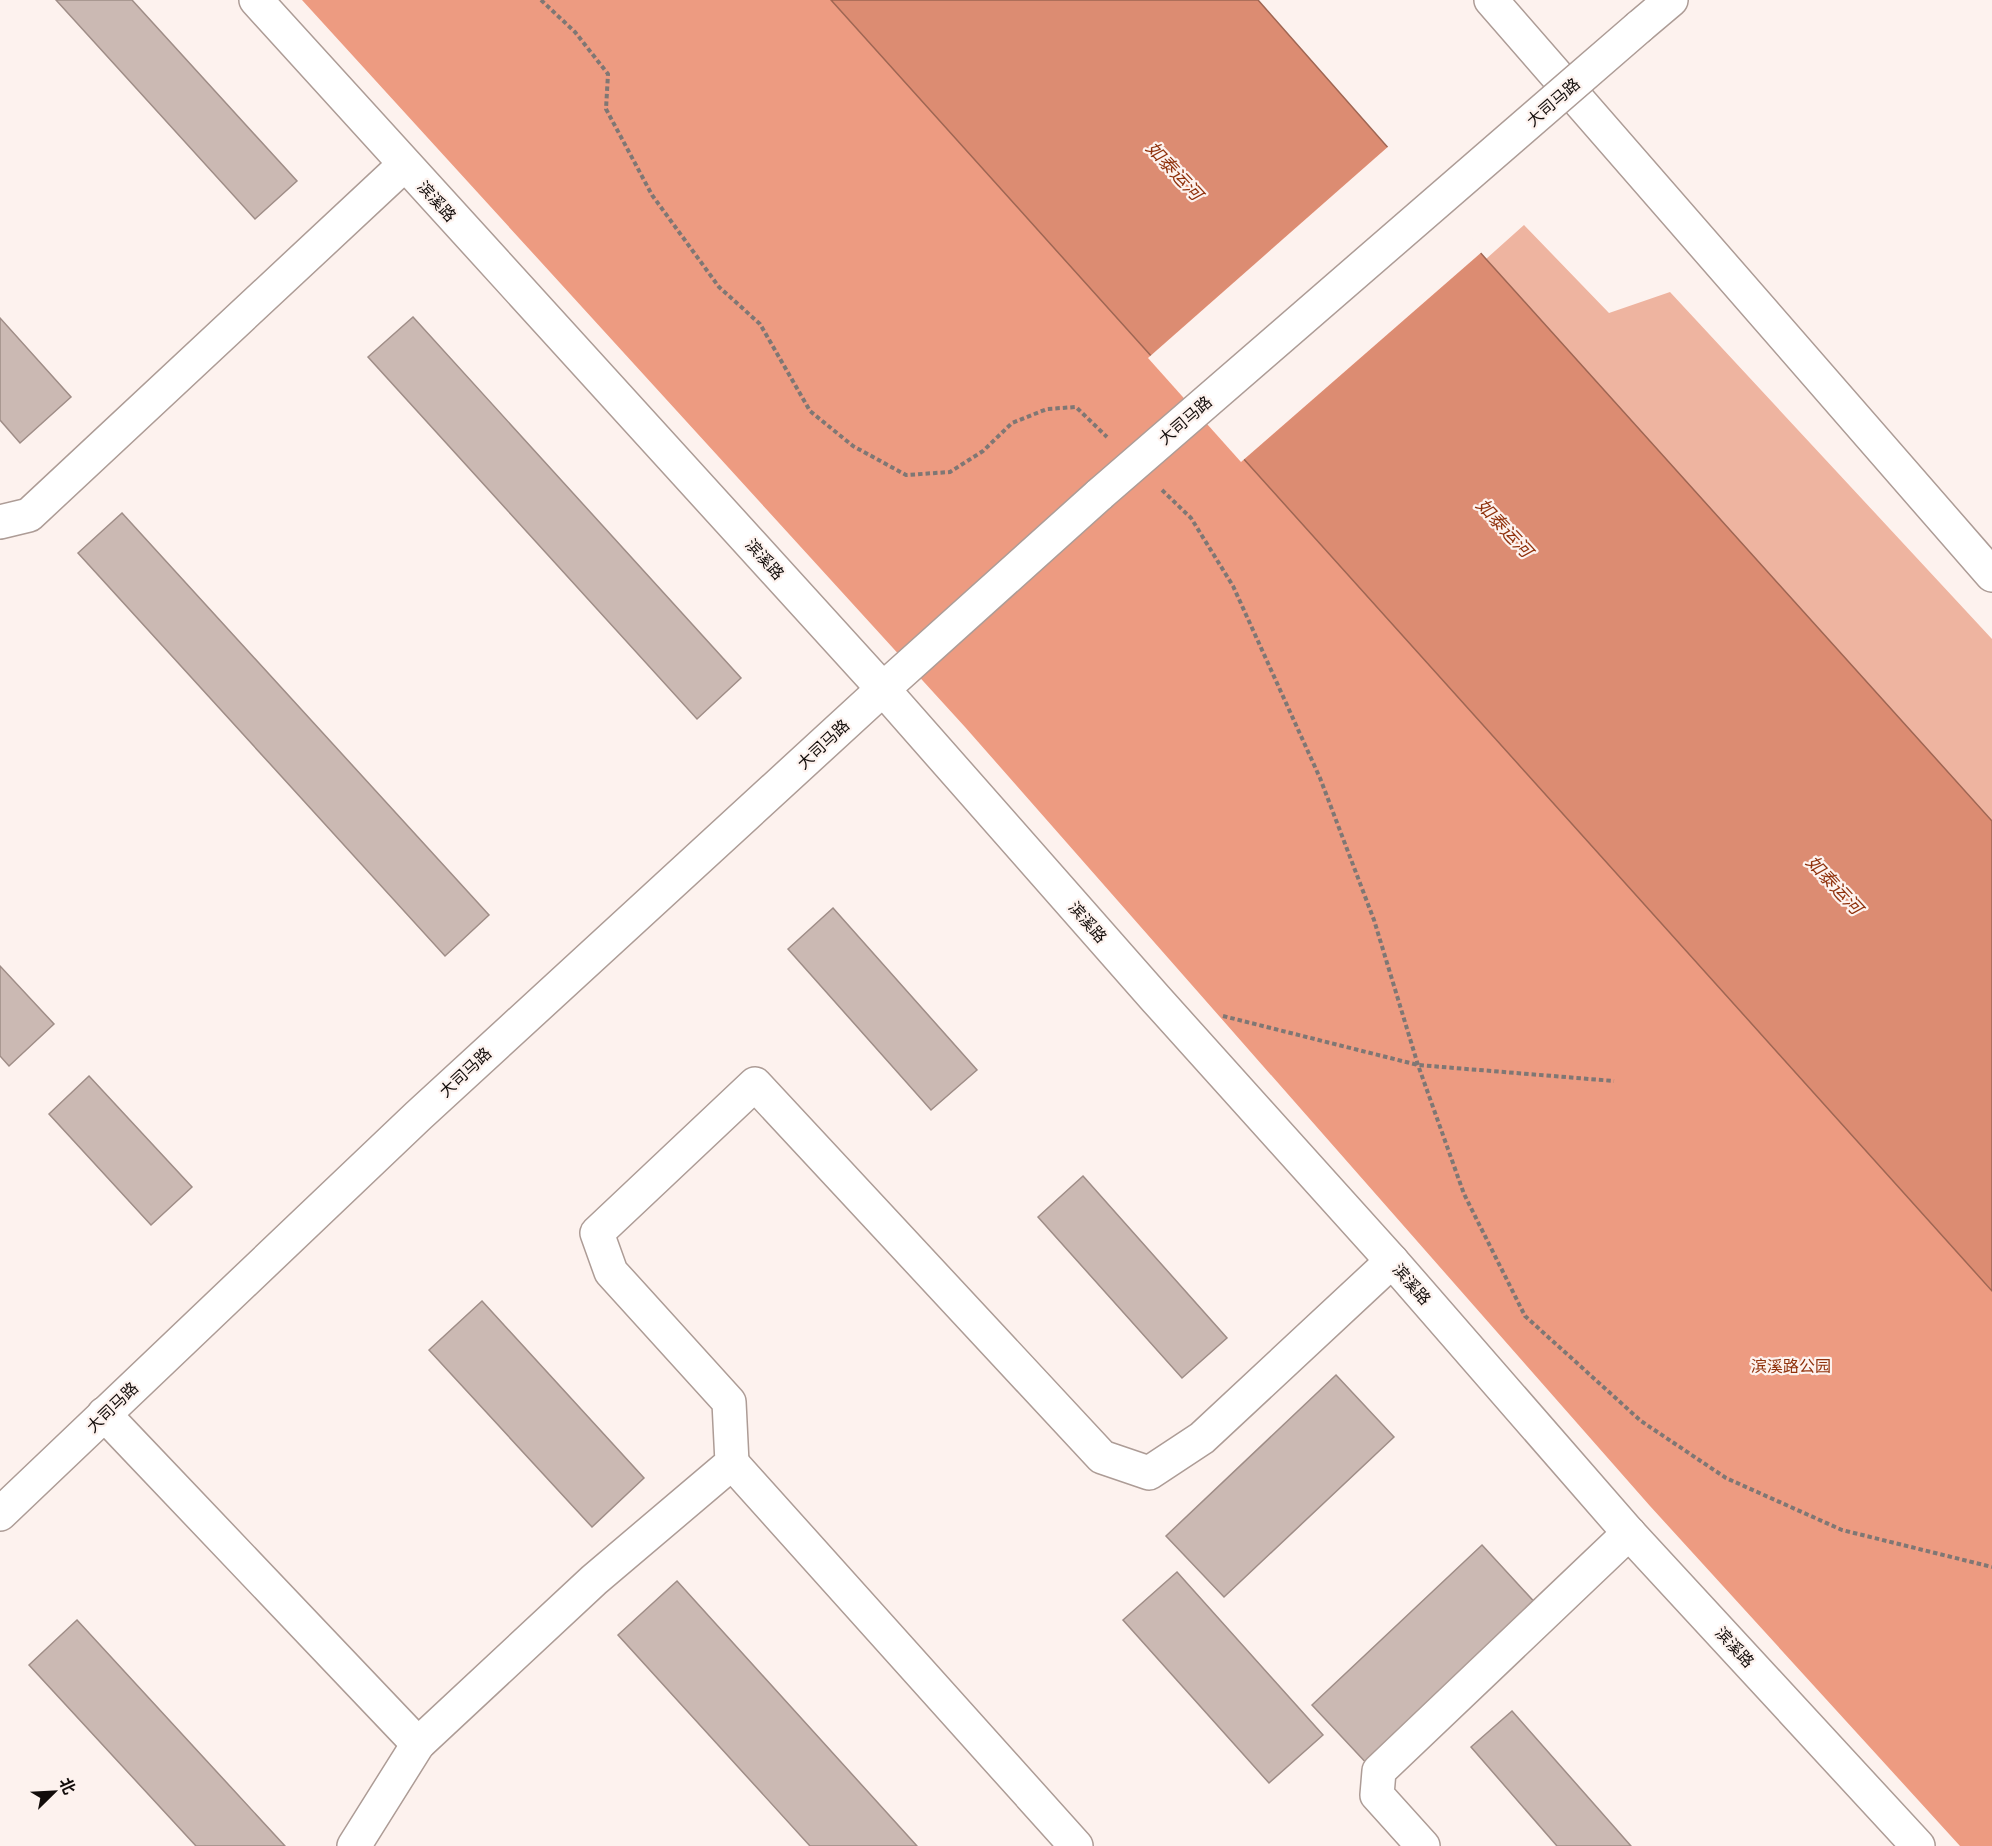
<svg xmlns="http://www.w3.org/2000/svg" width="1992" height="1846" viewBox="0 0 1992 1846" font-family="'PT Sans Narrow','Noto Sans SC',sans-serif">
<rect width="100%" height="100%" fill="#fdf2ee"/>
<!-- green -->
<path fill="#eeb4a0" d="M1524,225l85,88 61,-21 322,347v182l-506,-562z"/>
<!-- forest -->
<path fill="#ed9b81" d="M302,0h529l1161,1291v555h-32l-310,-340 -685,-779z"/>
<!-- water -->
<path fill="#dc8c72" stroke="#9f6653" stroke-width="1.5" d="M831,0h427l228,259 506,562v470z"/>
<!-- pier -->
<path fill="#fdf2ee" d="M1390,145l93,106 -242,211 -93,-104z"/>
<!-- building -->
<g fill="#cbb9b3" stroke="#9f8d87" stroke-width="1.5">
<path d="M56,0h76l165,181 -42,38z"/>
<path d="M413,317l328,361 -44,41 -329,-362z"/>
<path d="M0,318l71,79 -51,46 -20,-23z"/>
<path d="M122,513l367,402 -44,41 -367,-403z"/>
<path d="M833,908l144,162 -46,40 -143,-161z"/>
<path d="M0,966l54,58 -45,42 -9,-10z"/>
<path d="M89,1076l103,111 -41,38 -102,-111z"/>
<path d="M1083,1176l144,162 -45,40 -144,-161z"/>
<path d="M482,1301l162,177 -52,49 -163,-177z"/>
<path d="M1336,1375l58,62 -170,160 -58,-61z"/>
<path d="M1482,1545l58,63 -170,159 -58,-62z"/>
<path d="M1177,1572l146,163 -54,48 -146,-163z"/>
<path d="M677,1581l240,265h-107l-192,-211z"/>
<path d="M77,1620l208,226h-89l-167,-181z"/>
<path d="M1512,1711l119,135h-74l-86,-99z"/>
</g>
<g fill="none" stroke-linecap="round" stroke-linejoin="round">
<!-- minor casing -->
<g stroke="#ad9c96" stroke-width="36">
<g id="minor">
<path d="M256,0l627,689 273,310 236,262 237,272 289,313"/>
<path d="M1491,0l501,575"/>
<path d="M1639,27l32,-27"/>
<path d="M0,522l29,-7 375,-350"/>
<path d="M104,1414l314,330"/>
<path d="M732,1463l344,383"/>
<path d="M0,1514l418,-398 465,-427 217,-195"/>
<path d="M354,1846l64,-102 176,-164 138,-117 -3,-61 -118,-130 -14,-39 158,-149 347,373 47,16 53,-35 190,-177"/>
<path d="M1423,1846l-46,-51 2,-24 250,-238"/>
</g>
</g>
<!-- path -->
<g stroke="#7f7774" stroke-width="4" stroke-dasharray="4.5 3" stroke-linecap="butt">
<path d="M541,0l34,32 33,42 -2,35 46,86 67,92 41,37 50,87 43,35 53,29 44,-3 33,-21 29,-28 35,-14 29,-2 31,30"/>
<path d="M1162,490l29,28 42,68 87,192 54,142 44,145 46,129 61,122 116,105 85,57 116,52 150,37"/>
<path d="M1223,1016l195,49 196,16"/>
</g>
<!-- minor -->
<use href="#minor" stroke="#fff" stroke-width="33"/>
<!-- minor-bridge casing -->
<g stroke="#ad9c96" stroke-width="36" stroke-linecap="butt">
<path id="minor-bridge" d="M1100,494l539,-467"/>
</g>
<!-- minor-bridge -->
<use href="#minor-bridge" stroke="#fff" stroke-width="33"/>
</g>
<g text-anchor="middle" stroke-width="4.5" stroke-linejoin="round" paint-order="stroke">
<!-- street labels -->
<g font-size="16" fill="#120c0a" stroke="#fdf2ee">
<text transform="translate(1553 102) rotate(-41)" y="6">大司马路</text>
<text transform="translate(437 201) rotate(48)" y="6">滨溪路</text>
<text transform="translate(1185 420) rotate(-41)" y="6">大司马路</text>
<text transform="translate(765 559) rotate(48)" y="6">滨溪路</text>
<text transform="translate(823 744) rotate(-43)" y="6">大司马路</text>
<text transform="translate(1088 922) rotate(49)" y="6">滨溪路</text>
<text transform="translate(465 1072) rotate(-43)" y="6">大司马路</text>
<text transform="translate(1412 1284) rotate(49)" y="6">滨溪路</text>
<text transform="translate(112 1407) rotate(-44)" y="6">大司马路</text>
<text transform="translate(1735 1647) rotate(47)" y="6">滨溪路</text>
</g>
<!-- park labels -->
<g font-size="16" fill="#8f310b" stroke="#fdf2ee">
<text x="1791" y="1372">滨溪路公园</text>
</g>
<!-- water labels -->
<g font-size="18" font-style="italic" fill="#90320d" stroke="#fdf2ee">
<text transform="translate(1174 171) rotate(47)" y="6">如泰运河</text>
<text transform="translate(1504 528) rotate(47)" y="6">如泰运河</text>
<text transform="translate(1834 885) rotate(47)" y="6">如泰运河</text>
</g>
</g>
<!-- north arrow -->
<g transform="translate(54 1792) rotate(66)" stroke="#fdf2ee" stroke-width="4.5" paint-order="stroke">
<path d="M0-4.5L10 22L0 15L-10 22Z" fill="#120c0a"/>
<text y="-9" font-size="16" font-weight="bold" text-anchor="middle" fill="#120c0a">北</text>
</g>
</svg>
